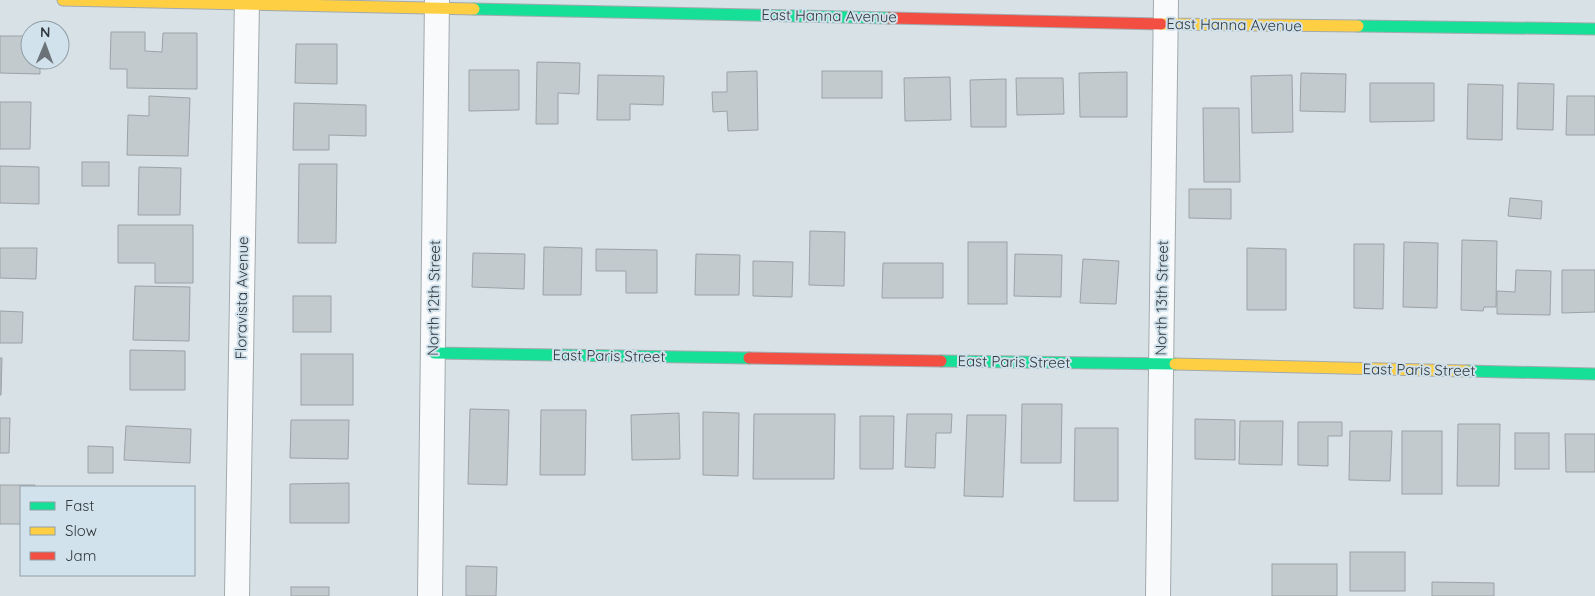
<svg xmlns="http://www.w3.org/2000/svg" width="1595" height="596" viewBox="0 0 1595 596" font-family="Quicksand,sans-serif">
<rect width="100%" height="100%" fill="#d7e1e6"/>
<!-- building -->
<g fill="#c2cace" stroke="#9ca3a7">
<path d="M111,32h34v19l17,1 1,-19h34v56l-70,-1v-19h-17z"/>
<path d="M0,36h30v24h10v14l-40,-1z"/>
<path d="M296,44h41v40l-42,-1z"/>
<path d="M537,62l43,1 -1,31 -21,-1v31h-22z"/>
<path d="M469,70h50v40l-50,1z"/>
<path d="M757,71l1,59 -30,1 -1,-20 -14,1 -1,-20h15v-20z"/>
<rect x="822" y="71" width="60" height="27"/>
<path d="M1127,72v45h-47l-1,-44z"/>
<path d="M1301,73l45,1 -1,38 -45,-1z"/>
<path d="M598,75l66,1 -1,29 -33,-1v16h-33z"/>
<path d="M1292,75l1,57 -41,1 -1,-57z"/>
<path d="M950,77l1,43 -46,1 -1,-43z"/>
<path d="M1016,78h47l1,36 -47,1z"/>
<path d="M1006,79v48h-35l-1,-47z"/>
<path d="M1370,83h64v38l-64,1z"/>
<path d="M1518,83l36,1 -1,46 -36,-1z"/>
<path d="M1468,84l35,1 -1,55 -35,-1z"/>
<path d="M149,96l41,2 -2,58 -61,-1 1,-40 21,1z"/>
<path d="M1567,96h28v39h-29z"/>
<path d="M0,102h31l-1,47h-30z"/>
<path d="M294,103l72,2v31l-37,-1v15h-36z"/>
<path d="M1203,108h36l1,74h-36z"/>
<rect x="82" y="162" width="27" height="24"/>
<path d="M299,164h38l-1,79h-38z"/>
<path d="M0,166l39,1v37l-39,-1z"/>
<path d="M139,167l42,1 -1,47h-42z"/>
<path d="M1189,189h42v30l-42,-1z"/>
<path d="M1510,198l32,3 -1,18 -33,-3z"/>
<path d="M118,225h75v58h-38v-20h-37z"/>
<path d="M810,231l35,1 -1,54 -35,-1z"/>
<path d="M1462,240l35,1 -1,66h-12l-1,4 -22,-1z"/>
<rect x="968" y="242" width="39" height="62"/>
<path d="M1404,242l34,1 -1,65 -34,-1z"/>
<path d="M1354,244h30l-1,65 -29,-1z"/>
<path d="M544,247l38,1 -1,47h-38z"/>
<path d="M0,248h37l-1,31 -36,-1z"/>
<path d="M1247,248l39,1v61h-39z"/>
<path d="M596,249l61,1v43h-31v-22h-30z"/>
<path d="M473,253l52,1 -1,35 -52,-2z"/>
<path d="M696,254l44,1 -1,40h-44z"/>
<path d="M1015,254l47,1 -1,42 -47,-1z"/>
<path d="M1083,259l36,2 -3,43 -36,-1z"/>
<path d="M753,261l40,1 -1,35 -39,-1z"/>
<path d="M883,263h60v35h-61z"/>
<path d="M1516,270l35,1 -1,44 -53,-1v-23l18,1z"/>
<path d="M1562,270h33v42l-33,1z"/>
<path d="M135,286l55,1 -1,54 -56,-1z"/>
<rect x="293" y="296" width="38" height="36"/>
<path d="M0,311l23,1 -1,31h-22z"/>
<path d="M130,350l55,1v39h-55z"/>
<rect x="301" y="354" width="52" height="51"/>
<path d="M0,358h2l-1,37h-1z"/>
<path d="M1022,404h40l-1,59h-40z"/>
<path d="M470,409l39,1 -2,75 -39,-1z"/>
<path d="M541,410h45l-1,65h-45z"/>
<path d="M703,412l36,1 -1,63 -35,-1z"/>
<path d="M679,413l1,46 -48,1 -1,-45z"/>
<path d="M754,414h81l-1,65h-81z"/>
<path d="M907,414h45l-1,19h-15l-1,35 -30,-1z"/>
<path d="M967,415h39l-3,82 -39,-1z"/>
<path d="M860,416h34l-1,53h-33z"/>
<path d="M0,418h10l-1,35h-9z"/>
<path d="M1195,419l40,1v40l-40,-1z"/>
<path d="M291,420h58l-1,39 -58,-1z"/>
<path d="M1240,421h43l-1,44 -43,-1z"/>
<path d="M1298,422h44v14h-14v30l-30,-1z"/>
<path d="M1458,424h42l-1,62h-42z"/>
<path d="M126,426l65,3 -1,34 -66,-3z"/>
<path d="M1075,428h43v73h-44z"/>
<path d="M1350,431h42l-2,50 -41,-1z"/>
<rect x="1402" y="431" width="40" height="63"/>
<rect x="1515" y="433" width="34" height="36"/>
<path d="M1565,434h30v38h-29z"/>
<path d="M88,446l25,1v26h-25z"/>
<path d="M349,483v40h-59v-39z"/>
<path d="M0,485h35v2h-14v37h-21z"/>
<rect x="1350" y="552" width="55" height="39"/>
<rect x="1272" y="564" width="65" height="32"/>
<path d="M466,566l31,1 -1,29h-30z"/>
<path d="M1432,582l62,1v13h-62z"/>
<rect x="291" y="587" width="38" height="9"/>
</g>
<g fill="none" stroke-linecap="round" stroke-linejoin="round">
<!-- street casing -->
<g stroke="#a3aaae" stroke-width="26">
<g id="street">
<path d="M237,596l10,-596"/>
<path d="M430,596l7,-596"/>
<path d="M1158,596l8,-596"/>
</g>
</g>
<!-- fast casing -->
<g stroke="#a3aaae" stroke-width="13">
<g id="fast">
<path d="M474,9l415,9"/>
<path d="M1358,26l237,3"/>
<path d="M434,353l315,5"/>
<path d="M941,361l234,3"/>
<path d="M1467,371l128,3"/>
</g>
</g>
<!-- slow casing -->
<g stroke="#a3aaae" stroke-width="13">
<g id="slow">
<path d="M63,0l411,9"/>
<path d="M1161,24l197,2"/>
<path d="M1175,364l292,7"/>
</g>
</g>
<!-- jam casing -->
<g stroke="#a3aaae" stroke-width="13">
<g id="jam">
<path d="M889,18l272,6"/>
<path d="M749,358l192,3"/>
</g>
</g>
<!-- street -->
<use href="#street" stroke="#f9fafb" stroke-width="24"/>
<!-- fast -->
<use href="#fast" stroke="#16e098" stroke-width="11"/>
<!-- slow -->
<use href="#slow" stroke="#ffcf43" stroke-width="11"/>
<!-- jam -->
<use href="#jam" stroke="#f24e42" stroke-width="11"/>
</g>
<g text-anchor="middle" stroke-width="4" stroke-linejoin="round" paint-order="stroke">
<!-- street labels -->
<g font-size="15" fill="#32383c" stroke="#d1e2ec">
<text transform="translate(829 16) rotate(1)" y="5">East Hanna Avenue</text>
<text transform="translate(1234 25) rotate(1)" y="5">East Hanna Avenue</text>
<text transform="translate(242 298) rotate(-89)" y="5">Floravista Avenue</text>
<text transform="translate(434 298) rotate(-89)" y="5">North 12th Street</text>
<text transform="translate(1162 298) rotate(-89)" y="5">North 13th Street</text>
<text transform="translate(609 356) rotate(1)" y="5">East Paris Street</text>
<text transform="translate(1014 362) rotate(1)" y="5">East Paris Street</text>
<text transform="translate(1419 370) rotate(1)" y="5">East Paris Street</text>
</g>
</g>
<!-- legend -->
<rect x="20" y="486" width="175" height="90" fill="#d1e2ec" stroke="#919ea6"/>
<rect x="30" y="502" width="25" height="8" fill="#16e098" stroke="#919ea6"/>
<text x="65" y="511" font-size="15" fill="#32383c">Fast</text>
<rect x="30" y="527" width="25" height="8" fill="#ffcf43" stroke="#919ea6"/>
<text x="65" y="536" font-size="15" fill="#32383c">Slow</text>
<rect x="30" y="552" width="25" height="8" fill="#f24e42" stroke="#919ea6"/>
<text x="65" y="561" font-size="15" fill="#32383c">Jam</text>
<!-- north arrow -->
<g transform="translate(45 45) rotate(1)"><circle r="24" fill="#d1e2ec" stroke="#919ea6"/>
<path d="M0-4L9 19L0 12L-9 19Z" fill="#6c7378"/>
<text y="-8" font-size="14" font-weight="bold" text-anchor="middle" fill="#32383c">N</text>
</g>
</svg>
